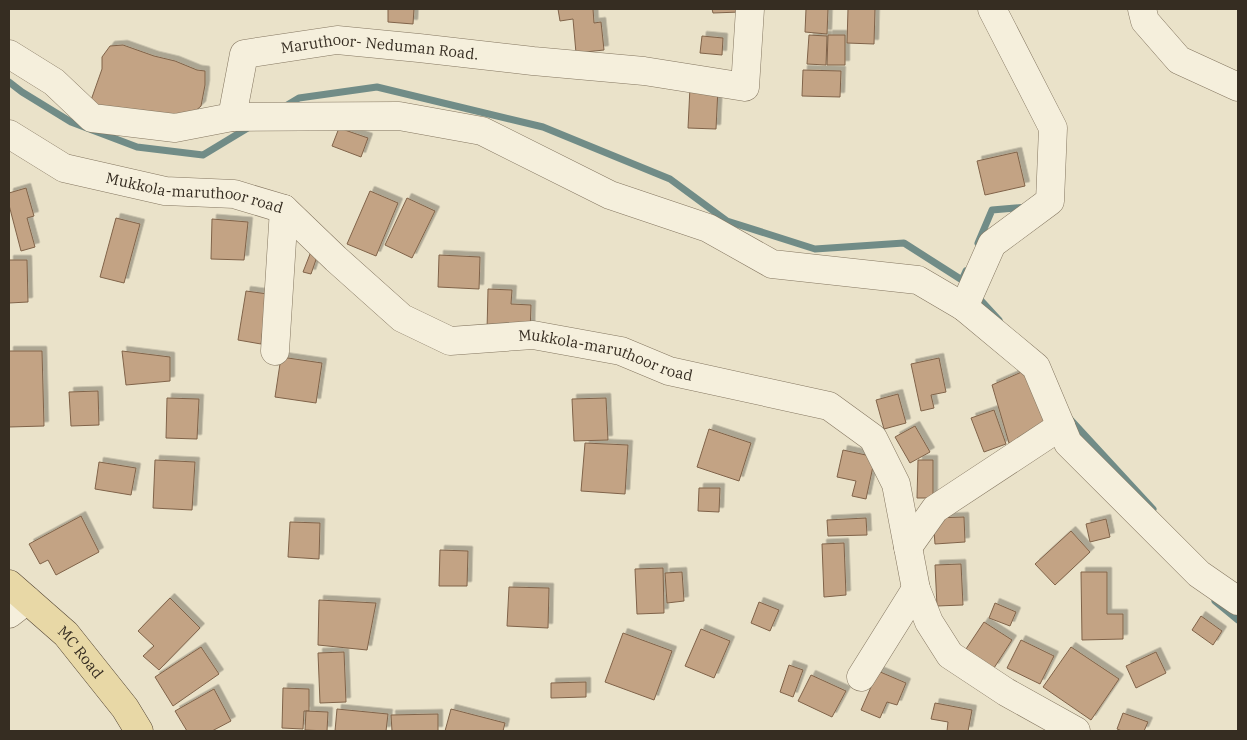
<svg xmlns="http://www.w3.org/2000/svg" width="1247" height="740" viewBox="0 0 1247 740" font-family="'IBM Plex Serif',serif">
<defs>
<filter id="shadow"><feDropShadow dx="4.5" dy="-4.5" stdDeviation="0" flood-color="#0004"/></filter>
</defs>
<rect width="100%" height="100%" fill="#eae2c9"/>
<g fill="none" stroke-linecap="round" stroke-linejoin="round">
<!-- stream -->
<g stroke="#718c87" stroke-width="7">
<path d="M9,82l13,10 49,30 66,25 66,8 48,-29"/>
<path d="M284,107l15,-9 78,-11 166,40 127,52 57,42 88,28 89,-6 58,37 4,-9"/>
<path d="M978,243l14,-33 35,-3"/>
<path d="M975,294l24,26"/>
<path d="M1070,419l83,90"/>
<path d="M1215,601l23,19"/>
</g>
</g>
<!-- building -->
<g fill="#c3a384" stroke="#806349" filter="url(#shadow)">
<path d="M388,9h26l-1,15 -25,-2z"/>
<path d="M558,9h35l1,14 7,-1 3,28 -28,3 -3,-34 -13,2z"/>
<path d="M712,9h28v3l-27,1z"/>
<path d="M806,9h22l-1,25 -22,-2z"/>
<path d="M848,9h27l-1,35 -27,-1z"/>
<path d="M809,35l18,1 -1,29 -19,-1z"/>
<path d="M828,35h17v30h-18z"/>
<path d="M702,36l21,2 -1,17 -22,-2z"/>
<path d="M123,45l31,11 21,5 22,9 8,1v14l-4,21 -9,8 -22,1 -48,-5 -32,-7 12,-34v-12l8,-11z"/>
<path d="M803,70l38,1 -1,26 -38,-1z"/>
<path d="M690,87l28,1 -2,41 -28,-1z"/>
<path d="M339,128l29,10 -7,19 -29,-11z"/>
<path d="M1017,152l8,34 -40,9 -8,-34z"/>
<path d="M26,188l8,28 -7,2 8,29 -14,4 -12,-46v-12z"/>
<path d="M370,191l28,12 -22,53 -29,-12z"/>
<path d="M407,198l28,13 -23,47 -27,-13z"/>
<path d="M116,218l24,6 -16,59 -24,-6z"/>
<path d="M212,219l36,3 -4,38 -33,-1z"/>
<path d="M312,249l7,2 -8,23 -8,-2z"/>
<path d="M439,255l41,2 -1,32 -41,-2z"/>
<path d="M9,260h18l1,42 -19,1z"/>
<path d="M488,289l24,1 -1,14 20,1 -1,28 -43,-2z"/>
<path d="M246,291l29,4 -11,26 -3,23 -23,-4z"/>
<path d="M9,351h33l2,75 -35,1z"/>
<path d="M122,351l48,6v24l-44,4z"/>
<path d="M281,357l41,6 -6,40 -41,-6z"/>
<path d="M939,358l7,34 -15,3 3,13 -13,3 -10,-47z"/>
<path d="M1033,367l23,61 -47,15 -17,-58z"/>
<path d="M98,391l1,34 -28,1 -2,-34z"/>
<path d="M898,394l8,29 -22,6 -8,-29z"/>
<path d="M167,398l32,1 -2,40 -31,-1z"/>
<path d="M606,398l2,42 -34,1 -2,-42z"/>
<path d="M994,410l12,34 -22,8 -13,-34z"/>
<path d="M915,426l15,26 -20,11 -15,-26z"/>
<path d="M709,429l42,14 -12,38 -42,-14z"/>
<path d="M585,443l43,2 -3,49 -44,-3z"/>
<path d="M843,450l32,7 -9,42 -14,-3 4,-15 -19,-4z"/>
<path d="M155,460l40,2 -3,48 -39,-2z"/>
<path d="M918,460h15v38h-16z"/>
<path d="M99,462l37,6 -5,27 -36,-6z"/>
<path d="M699,488h21l-1,24 -21,-1z"/>
<path d="M81,516l18,36 -43,23 -8,-15 -8,4 -11,-20z"/>
<path d="M964,517l1,25 -30,2 -2,-26z"/>
<path d="M866,518l1,17 -39,1 -1,-16z"/>
<path d="M1106,519l4,18 -20,5 -4,-18z"/>
<path d="M290,522l30,1 -1,36 -31,-2z"/>
<path d="M1071,531l19,21 -35,33 -20,-21z"/>
<path d="M844,543l2,52 -22,2 -2,-53z"/>
<path d="M440,550l28,1 -1,35h-28z"/>
<path d="M961,564l2,41 -26,1 -2,-41z"/>
<path d="M663,568l1,45 -27,1 -2,-45z"/>
<path d="M682,572l2,29 -17,2 -2,-30z"/>
<path d="M1081,572h26v42h16v25l-41,1z"/>
<path d="M509,587l40,1 -1,40 -41,-2z"/>
<path d="M170,598l30,30 -41,42 -16,-14 11,-10 -16,-15z"/>
<path d="M319,600l57,3 -9,47 -49,-5z"/>
<path d="M759,602l20,8 -9,21 -19,-8z"/>
<path d="M995,603l21,9 -6,14 -21,-8z"/>
<path d="M1201,616l21,15 -9,14 -21,-15z"/>
<path d="M984,622l28,18 -18,28 -28,-19z"/>
<path d="M701,629l29,12 -16,37 -29,-12z"/>
<path d="M623,633l49,18 -18,49 -49,-18z"/>
<path d="M1021,640l33,16 -14,28 -33,-16z"/>
<path d="M201,647l18,27 -46,32 -18,-29z"/>
<path d="M1071,647l48,32 -28,41 -48,-33z"/>
<path d="M344,652l2,50 -26,1 -2,-50z"/>
<path d="M1156,652l10,21 -30,15 -10,-22z"/>
<path d="M789,665l14,5 -10,27 -13,-5z"/>
<path d="M878,671l28,12 -9,22 -10,-3 -7,16 -19,-8z"/>
<path d="M811,675l35,16 -14,26 -34,-16z"/>
<path d="M586,682v15l-35,1v-15z"/>
<path d="M283,688l26,1v22h-5l-1,18 -21,-1z"/>
<path d="M214,689l17,32 -19,10h-25l-12,-20z"/>
<path d="M935,703l37,7 -4,21h-21l1,-9 -17,-3z"/>
<path d="M337,709l51,5 -2,17h-51z"/>
<path d="M451,709l54,14 -2,8h-58z"/>
<path d="M306,711l22,1 -1,19 -22,-1z"/>
<path d="M1123,713l25,9 -4,9h-22l-5,-2z"/>
<path d="M438,714v17h-46l-1,-16z"/>
</g>
<g fill="none" stroke-linecap="round" stroke-linejoin="round">
<!-- minor casing -->
<g stroke="#847660" stroke-width="29">
<g id="minor">
<path d="M1142,9l3,12 34,39 59,27"/>
<path id="s1" d="M9,54l45,28 38,36 83,10 57,-11 12,-63 93,-14 82,8 114,13 111,10 101,16 5,-78"/>
<path d="M232,117l167,-1 83,15 128,64 98,33 64,36 146,16 46,27 72,60 32,76 131,131 39,27"/>
<path id="s2" d="M9,134l55,34 101,23 69,3 50,15 52,50 66,59 48,23 83,-6 88,16 48,20 160,35 44,32 23,46 20,105 13,33 21,33 56,37 70,39"/>
<path d="M964,307l28,-63 58,-43 3,-73 -61,-119"/>
<path d="M275,351l9,-142"/>
<path d="M908,547l27,-38 126,-83"/>
<path d="M9,614l18,-14"/>
<path d="M861,677l55,-88"/>
</g>
</g>
<!-- major casing -->
<g stroke="#534433" stroke-width="29">
<g id="major">
<path id="s3" d="M9,584l57,50 59,74 14,23"/>
</g>
</g>
<!-- minor -->
<use href="#minor" stroke="#f5efdc" stroke-width="28"/>
<!-- major -->
<use href="#major" stroke="#e8d8a6" stroke-width="28"/>
</g>
<g text-anchor="middle" stroke-width="4" stroke-linejoin="round" paint-order="stroke">
<!-- street labels -->
<g font-size="15" fill="#362d22" stroke="#f2ecd8">
<text dy="5" stroke="none"><textPath href="#s1" startOffset="448">Maruthoor- Neduman Road.</textPath></text>
<text dy="5" stroke="none"><textPath href="#s2" startOffset="198">Mukkola-maruthoor road</textPath></text>
<text dy="5" stroke="none"><textPath href="#s2" startOffset="662">Mukkola-maruthoor road</textPath></text>
<text dy="5" stroke="none"><textPath href="#s3" startOffset="99">MC Road</textPath></text>
</g>
</g>
<!-- border -->
<rect width="1247" height="740" fill="none" stroke="#362d22" stroke-width="20"/>
</svg>
